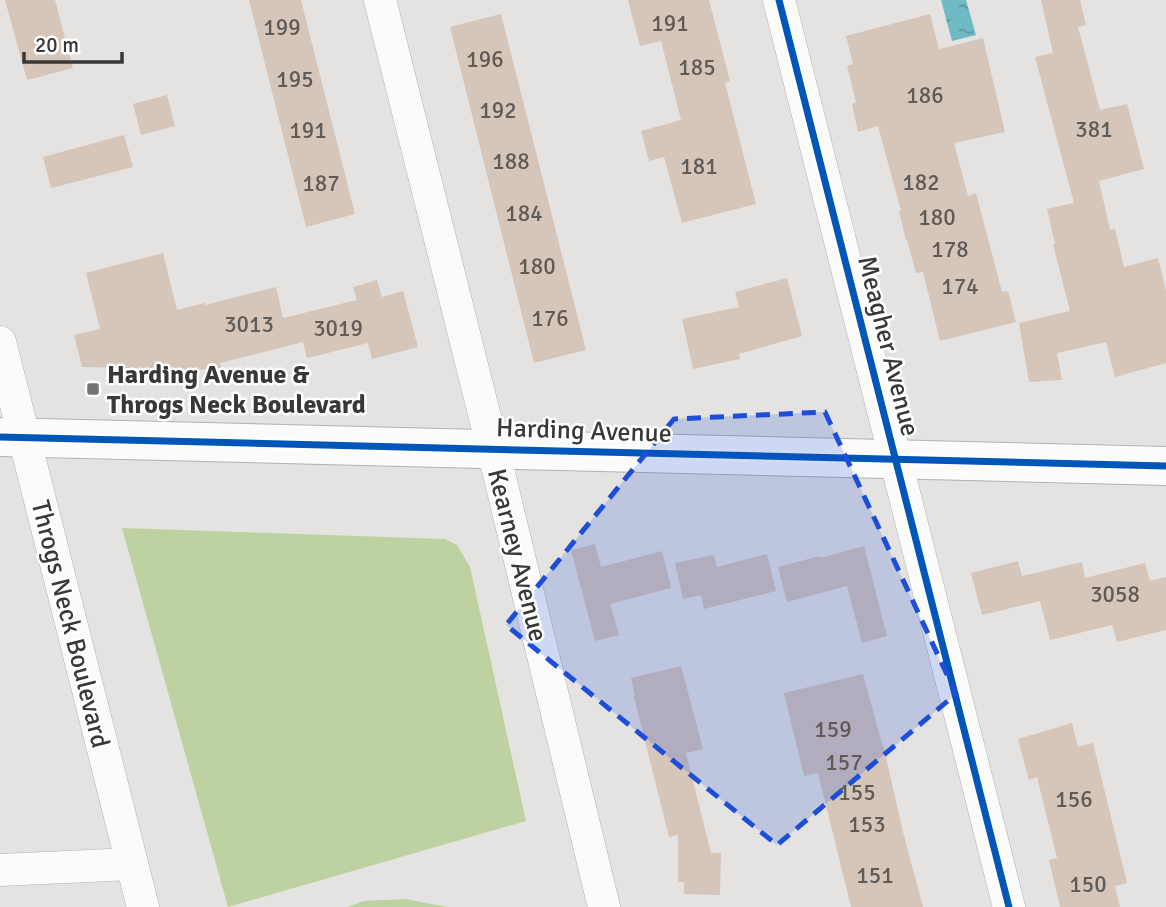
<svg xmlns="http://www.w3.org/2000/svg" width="1166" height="907" viewBox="0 0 1166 907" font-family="Signika,sans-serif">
<defs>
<pattern id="water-ripples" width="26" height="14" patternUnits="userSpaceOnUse" patternTransform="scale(1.75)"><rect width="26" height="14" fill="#6fbac5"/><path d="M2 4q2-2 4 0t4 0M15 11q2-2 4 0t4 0" fill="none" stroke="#5c98a1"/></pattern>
</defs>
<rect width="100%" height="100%" fill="#e5e3e1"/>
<!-- pitch -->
<g fill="#bed1a0">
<path d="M122,528l323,11 12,6 13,22 56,254 -298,86z"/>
<path d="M405,899l43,8h-100l15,-6z"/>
</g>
<!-- water -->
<path fill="url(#water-ripples)" d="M941,0h25l10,35 -24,6z"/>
<!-- building -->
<g fill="#d6c5b9">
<path d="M5,0h50l18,68 -46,12z"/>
<path d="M249,0h52l54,214 -49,13z"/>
<path d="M628,0h81l21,81 -5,2 31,121 -74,19 -18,-66 -15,4 -8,-30 40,-11 -20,-79 -21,5z"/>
<path d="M1041,0h39l6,25 -8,2 22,83 27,-6 17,65 -45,12 11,49 5,-1 9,38 34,-9 8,33v72l-51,14 -9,-35 -49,11 5,27 -33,2 -10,-59 51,-12 -17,-67h2l-8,-35 27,-6 -39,-146 18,-4z"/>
<path d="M501,14l85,336 -52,13 -84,-336z"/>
<path d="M930,14l9,35 44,-11 22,94 -51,11 14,53 8,-3 26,99 6,-1 8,31 -76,19 -17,-69 -7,1 -9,-33h-1l-7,-29h2l-23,-85 -20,6 -6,-28 4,-2 -9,-36 6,-2 -7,-28z"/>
<path d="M167,95l8,31 -34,9 -8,-31z"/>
<path d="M124,135l9,32 -82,21 -8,-31z"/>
<path d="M163,253l14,57 28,-7v2l71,-18 7,31 74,-18 -4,-13 24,-7 5,17 21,-6 15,56 -46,12 -4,-16 -61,15 -4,-16 -83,21 2,7 -140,-3 -8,-32 26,-6 -14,-56z"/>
<path d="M787,278l15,58 -63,18 1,5 -47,10 -11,-50 57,-12 -4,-15z"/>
<path d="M595,544l6,23 61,-16 9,37 -61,16 9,31 -24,6 -24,-91z"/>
<path d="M864,546l23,90 -25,7 -15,-57 -60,16 -9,-35 42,-11v2z"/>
<path d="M767,554l9,37 -72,18 -3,-14 -18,4 -8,-36 39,-8 3,12z"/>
<path d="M1018,561l4,15 60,-14 3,16 60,-15 5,18 16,-4v53l-49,12 -5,-17 -62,15 -10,-39 -58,14 -11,-42z"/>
<path d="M681,666l22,83 -17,4 25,100h10l-1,42 -36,-1v-12h-6v-47l-9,2 -35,-140 1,-1 -4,-18z"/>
<path d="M863,674l19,70h1l20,88 20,75h-72l-33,-134 -14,3 -20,-83z"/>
<path d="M1072,723l6,24 15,-4 34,140 -12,3 5,21h-60l-11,-47 8,-2 -20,-81 -8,3 -11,-41z"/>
</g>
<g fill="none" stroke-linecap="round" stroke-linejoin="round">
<!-- street casing -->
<g stroke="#b4b2b1" stroke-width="33">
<g id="street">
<path d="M380,0l113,449 111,458"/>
<path d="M779,0l230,907"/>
<path d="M0,342l143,565"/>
<path d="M0,870l132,-6"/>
</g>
</g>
<!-- secondary casing -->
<g stroke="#b4b2b1" stroke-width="40">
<path id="secondary" d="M0,437l1166,29"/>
</g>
<!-- street -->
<use href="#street" stroke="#fbfbfa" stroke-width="32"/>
<!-- secondary -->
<use href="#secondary" stroke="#fbfbfa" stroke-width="38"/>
<!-- cycleway casing -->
<g stroke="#fff" stroke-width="11">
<g id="cycleway">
<path d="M779,0l230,907"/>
<path d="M0,437l1166,29"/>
</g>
</g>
<!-- cycleway -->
<use href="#cycleway" stroke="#0057b8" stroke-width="7"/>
</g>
<!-- marked area -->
<path fill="#1d4ed8" fill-opacity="0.2" stroke="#1d4ed8" stroke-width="5" stroke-dasharray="14 9" stroke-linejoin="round" d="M825,412l131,282 -179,151 -271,-220 168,-206z"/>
<!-- markers -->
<rect fill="#767472" stroke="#fff" stroke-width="2.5" x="86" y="382" width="14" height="14" rx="3.5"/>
<g text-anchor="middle" stroke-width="5" stroke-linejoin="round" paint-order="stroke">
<!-- number labels -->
<g font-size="23" fill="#615b57">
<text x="670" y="31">191</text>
<text x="282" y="35">199</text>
<text x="485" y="67">196</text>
<text x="697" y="75">185</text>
<text x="295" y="87">195</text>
<text x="925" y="103">186</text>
<text x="498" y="118">192</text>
<text x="1094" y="137">381</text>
<text x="308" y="138">191</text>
<text x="511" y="169">188</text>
<text x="699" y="174">181</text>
<text x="921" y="190">182</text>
<text x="321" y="191">187</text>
<text x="524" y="221">184</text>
<text x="937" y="225">180</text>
<text x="950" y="257">178</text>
<text x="537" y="274">180</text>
<text x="960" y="294">174</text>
<text x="550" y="326">176</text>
<text x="249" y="332">3013</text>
<text x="338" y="336">3019</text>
<text x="1115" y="602">3058</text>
<text x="833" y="737">159</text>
<text x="844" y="770">157</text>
<text x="857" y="800">155</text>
<text x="1074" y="807">156</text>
<text x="867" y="832">153</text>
<text x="875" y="883">151</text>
<text x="1088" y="892">150</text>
</g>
<!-- street labels -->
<g font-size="26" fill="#3a3836" stroke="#fff">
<text transform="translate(889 346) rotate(76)" y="9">Meagher Avenue</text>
<text transform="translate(584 430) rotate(2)" y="9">Harding Avenue</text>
<text transform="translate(518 555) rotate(76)" y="9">Kearney Avenue</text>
<text transform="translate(71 624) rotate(76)" y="9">Throgs Neck Boulevard</text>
</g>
<!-- poi labels -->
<g font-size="26" font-weight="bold" fill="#3a3836" stroke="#fff" text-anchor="start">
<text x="107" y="383">Harding Avenue &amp;<tspan x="107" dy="30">Throgs Neck Boulevard</tspan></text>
</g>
</g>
<!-- scale -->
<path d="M24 52v10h98v-10" fill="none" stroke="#3a3836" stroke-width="3.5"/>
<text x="35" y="52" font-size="21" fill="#3a3836" stroke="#ffffff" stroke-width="5" paint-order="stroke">20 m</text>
</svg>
